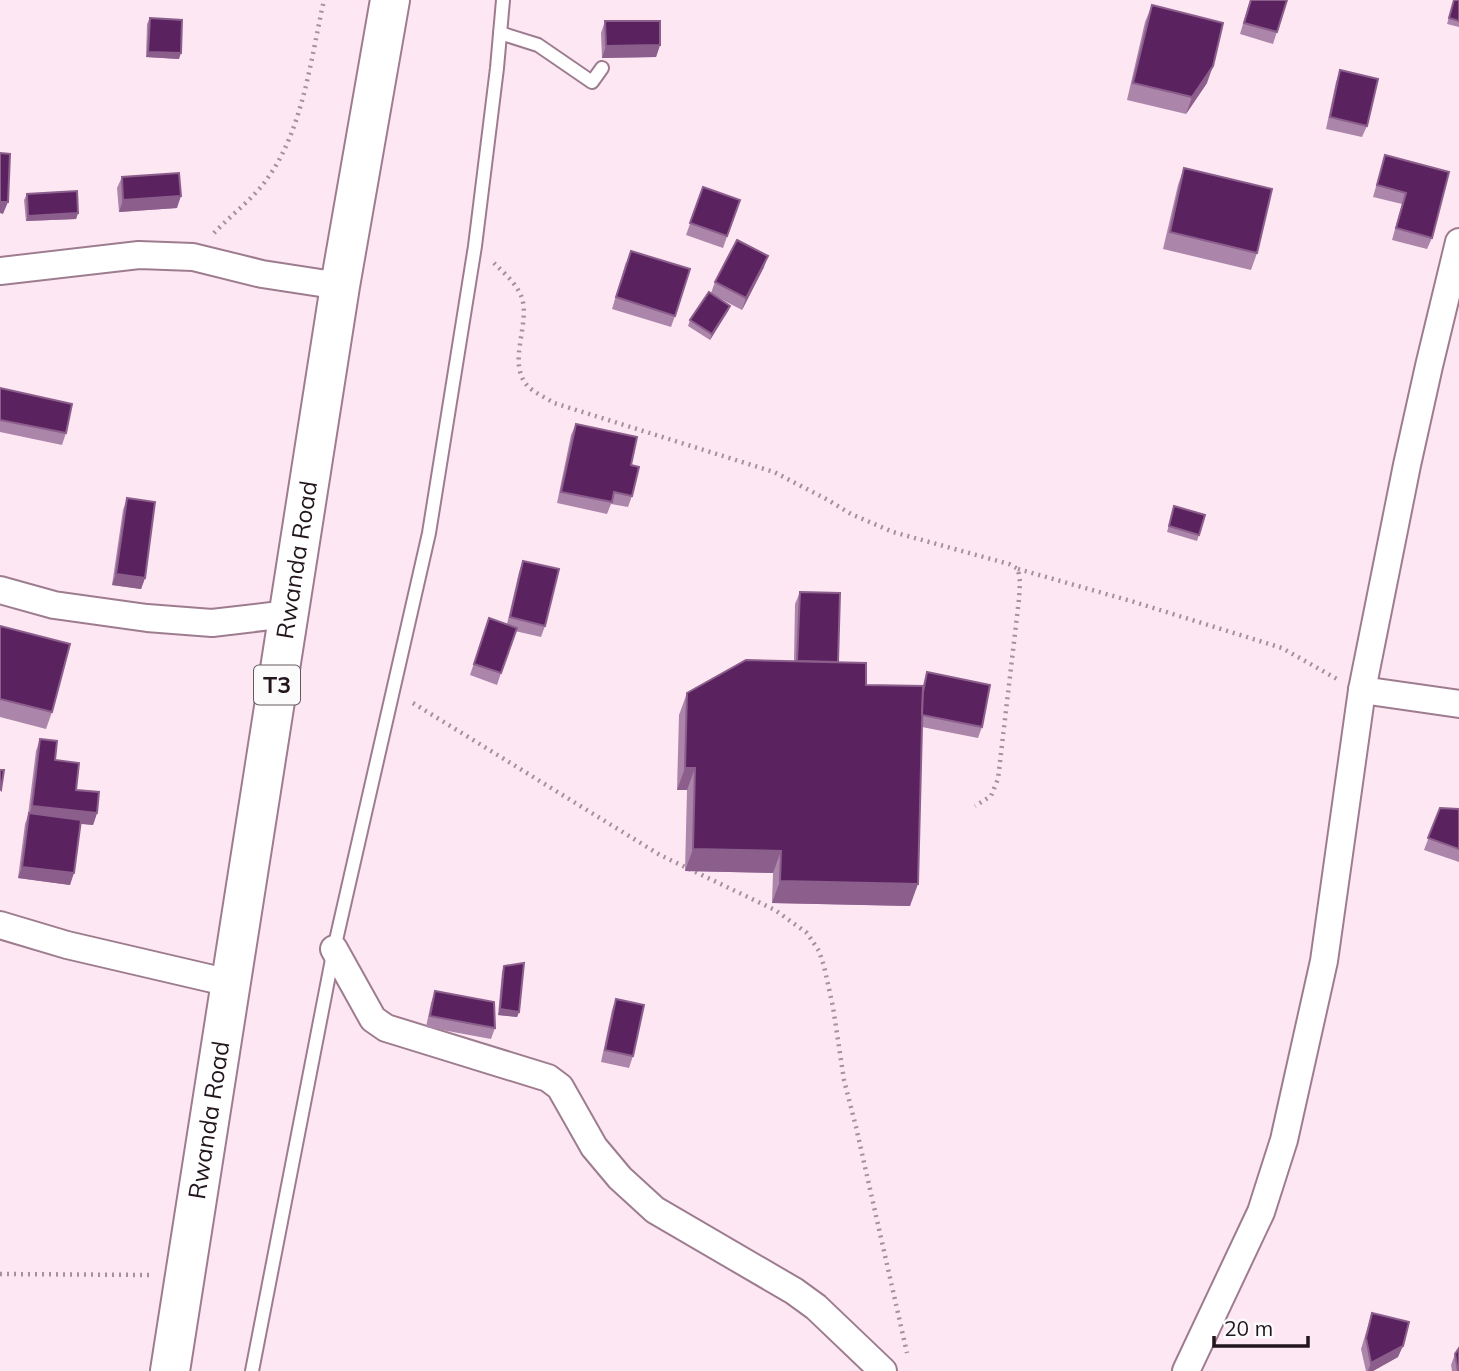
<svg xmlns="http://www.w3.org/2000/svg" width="1459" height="1371" viewBox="0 0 1459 1371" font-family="Mulish,sans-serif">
<rect width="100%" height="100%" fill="#fde7f3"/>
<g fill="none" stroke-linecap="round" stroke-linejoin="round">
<!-- lane casing -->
<g stroke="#9e7c8f" stroke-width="16">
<g id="lane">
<path d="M500,33l38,12 54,37 10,-14"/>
<path d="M252,1371l82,-422 95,-416 46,-287 22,-178 6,-68"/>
</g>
</g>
<!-- street casing -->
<g stroke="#9e7c8f" stroke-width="30">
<g id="street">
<path d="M0,271l139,-16 54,2 69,17 78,12"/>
<path d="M0,590l54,15 93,13 65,5 76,-9"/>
<path d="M1362,690l97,14"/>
<path d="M0,925l67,20 163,38"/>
<path d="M334,949l39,70 13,9 162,50 12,9 34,60 26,31 35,32 139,81 22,16 67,64"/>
<path d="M1186,1371l75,-159 23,-72 40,-179 38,-271 45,-225 22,-99 30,-124"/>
</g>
</g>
<!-- highway casing -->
<g stroke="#9e7c8f" stroke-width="42">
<g id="highway">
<path id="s1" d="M170,1371l170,-1085 50,-286"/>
</g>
</g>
<!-- path -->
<g stroke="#a3919b" stroke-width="4.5" stroke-dasharray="2 5" stroke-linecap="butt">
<path d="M214,233c17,-18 39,-34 53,-54 36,-49 44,-121 57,-179"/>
<path d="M494,263c10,10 23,21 28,35 8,26 -14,63 4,86 6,8 19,13 28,19l220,69 54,28 23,14 42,18 116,32 9,5 2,13 -1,17 -21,180 -7,17 -16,10"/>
<path d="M1018,569l113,32 151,47 55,31"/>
<path d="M413,703l247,152 115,55 32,23 12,18 5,15 9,41 11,73 12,47 51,226"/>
<path d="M0,1274l150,1"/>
</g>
<!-- lane -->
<use href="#lane" stroke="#fff" stroke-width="12"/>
<!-- street -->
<use href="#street" stroke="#fff" stroke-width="26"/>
<!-- highway -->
<use href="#highway" stroke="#fff" stroke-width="38"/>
</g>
<!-- wall -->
<g fill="#ac85aa">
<path d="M1250,0h37l-14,44 -33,-10z"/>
<path d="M1454,0h5v27l-12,-3z"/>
<path d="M1152,5l55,78 -21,31 -59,-14 18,-78z"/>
<path d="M150,18l29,41 -33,-2 1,-33z"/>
<path d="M605,21l55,24 -4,12 -54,1 -1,-25z"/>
<path d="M1340,70l27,56 -5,11 -36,-8 10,-47z"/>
<path d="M1385,155l47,83 -5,11 -35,-9 10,-36 -29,-7z"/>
<path d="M1184,168l73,85 -6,17 -88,-21 15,-64z"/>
<path d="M122,177l55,31 -58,4 -2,-24z"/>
<path d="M703,187l37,13 -17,48 -37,-13z"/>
<path d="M27,194l51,19 -2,6 -50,2 -2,-21z"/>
<path d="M626,262l49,54 -4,11 -59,-18z"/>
<path d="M764,267l-22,43 -23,-12 11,8 -2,5 -18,29 -22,-14 2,-6 21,-27 4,-11z"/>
<path d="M0,388l66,45 -4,12 -62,-13z"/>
<path d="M576,424l55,41 1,31 -4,11 -17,-3 -4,10 -50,-11 14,-68z"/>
<path d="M127,498l18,80 -4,11 -29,-4 11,-75z"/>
<path d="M1174,506l31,9 -8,26 -30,-9z"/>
<path d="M523,561l22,65 -4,11 -26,-6 -18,54 -27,-10 19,-57 18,6 12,-52z"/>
<path d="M800,592l38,70 28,23 57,1 4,-14 55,55 -4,11 -56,-11 -12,179 -138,-3 1,-30 -88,-2 2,-81h-10l2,-75 8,-22 107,-32 1,-57z"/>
<path d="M0,626l52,86 -6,17 -46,-12z"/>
<path d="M40,739l36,51 21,23 -4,12 -12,-1 -11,61 -52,-7 7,-54 3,-9 8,-64z"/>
<path d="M1440,808l19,1v53l-35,-12z"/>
<path d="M504,966l15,46 -2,5 -19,-2 4,-43z"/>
<path d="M435,991l60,37 -4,11 -65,-12 5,-24z"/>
<path d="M616,999l17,57 -4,12 -28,-6 11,-52z"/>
<path d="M1372,1313l26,44 -25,14h-7l-5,-22z"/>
<path d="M1455,1354l4,17h-7l-1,-6z"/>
</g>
<!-- shaded-wall -->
<g fill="#8b5e8c">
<path d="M660,45l-4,12 -54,1 4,-12z"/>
<path d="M148,52l33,1 -2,6 -33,-2z"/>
<path d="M1213,66l-6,17 -21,31 6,-17z"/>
<path d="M181,196l-4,12 -58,4 4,-12z"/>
<path d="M0,202h8l-5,12 -3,-1z"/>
<path d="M78,213l-2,6 -50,2 2,-5z"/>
<path d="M768,256l-4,11 -22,43 4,-12z"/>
<path d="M730,306l-2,5 -18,29 2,-6z"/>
<path d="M116,574l29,4 -4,11 -29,-4z"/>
<path d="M685,768h10l-8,22h-10z"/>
<path d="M32,806l65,7 -4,12 -65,-7z"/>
<path d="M693,849l88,2 -8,22 -88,-2z"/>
<path d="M22,867l52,6 -4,12 -52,-7z"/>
<path d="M780,881l138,3 -8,22 -138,-3z"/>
<path d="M500,1009l19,3 -2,5 -19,-2z"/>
<path d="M1403,1346l-5,11 -25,14h-5l3,-8z"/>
</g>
<!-- building -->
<g fill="#5a2360" stroke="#8b5e8c" stroke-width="2">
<path d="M1251,0h36l-10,32 -33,-9z"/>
<path d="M1454,0h5v21l-10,-3z"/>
<path d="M1152,5l71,18 -10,43 -21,31 -59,-14z"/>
<path d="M150,18l32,2 -1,33 -33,-1z"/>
<path d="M605,21h55v24l-54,1z"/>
<path d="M1340,70l38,9 -11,47 -37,-9z"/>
<path d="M0,153l10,1 -2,48h-8z"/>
<path d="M1385,155l64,17 -17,66 -36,-10 10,-35 -29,-8z"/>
<path d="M1184,168l88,21 -15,64 -87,-21z"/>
<path d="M179,173l2,23 -58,4 -1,-23z"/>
<path d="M703,187l37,13 -13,36 -37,-13z"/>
<path d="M77,191l1,22 -50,3 -1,-22z"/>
<path d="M737,240l31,16 -22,42 -31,-16z"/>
<path d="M631,251l59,18 -15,47 -59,-19z"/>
<path d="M709,292l21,14 -18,28 -22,-14z"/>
<path d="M0,388l72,16 -6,29 -66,-13z"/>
<path d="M576,424l61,13 -6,28 8,2 -7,29 -18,-4 -2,10 -51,-10z"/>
<path d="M127,498l28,4 -10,76 -29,-4z"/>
<path d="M1174,506l31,9 -6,20 -30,-9z"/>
<path d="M523,561l36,8 -14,57 -35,-9z"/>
<path d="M800,592l40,1 -2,69 -41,-1z"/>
<path d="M489,618l28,10 -16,45 -27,-9z"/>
<path d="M0,626l70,18 -18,68 -52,-13z"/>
<path d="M746,660l120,3v22l57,1 -5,198 -138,-3 1,-30 -88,-2 2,-81h-10l2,-75z"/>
<path d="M927,672l63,13 -8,42 -60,-12 1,-23z"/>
<path d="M40,739l17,2 -2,19 24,3 -3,27 23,2 -2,21 -65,-7z"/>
<path d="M0,770h4l-3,20 -1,-1z"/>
<path d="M1440,808l19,1v40l-31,-11z"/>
<path d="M29,813l52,7 -7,53 -52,-6z"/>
<path d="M524,963l-5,49 -19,-3 4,-43z"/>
<path d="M435,991l59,11 1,26 -65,-12z"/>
<path d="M616,999l28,6 -11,51 -28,-6z"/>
<path d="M1372,1313l37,9 -6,24 -32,17 -5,-25z"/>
<path d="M1459,1348v23h-1l-3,-17z"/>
</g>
<g text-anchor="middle" stroke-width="7" stroke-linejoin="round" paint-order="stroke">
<!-- shield labels -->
<rect fill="#fbfbfb" stroke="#635a60" stroke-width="2" x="254" y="665.5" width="46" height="39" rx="5"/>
<g font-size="23" font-weight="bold" fill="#22151d">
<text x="277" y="693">T3</text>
</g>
<!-- street labels -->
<g font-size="24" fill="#22151d" stroke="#fbfbfb">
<text dy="8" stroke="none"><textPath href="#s1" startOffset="821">Rwanda Road</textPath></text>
<text dy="8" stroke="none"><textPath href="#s1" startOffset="254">Rwanda Road</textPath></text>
</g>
</g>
<!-- scale -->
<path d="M1214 1336v10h94v-10" fill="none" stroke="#22151d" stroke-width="3.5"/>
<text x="1224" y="1336" font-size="21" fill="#22151d" stroke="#fbfbfb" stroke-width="5" paint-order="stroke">20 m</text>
</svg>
